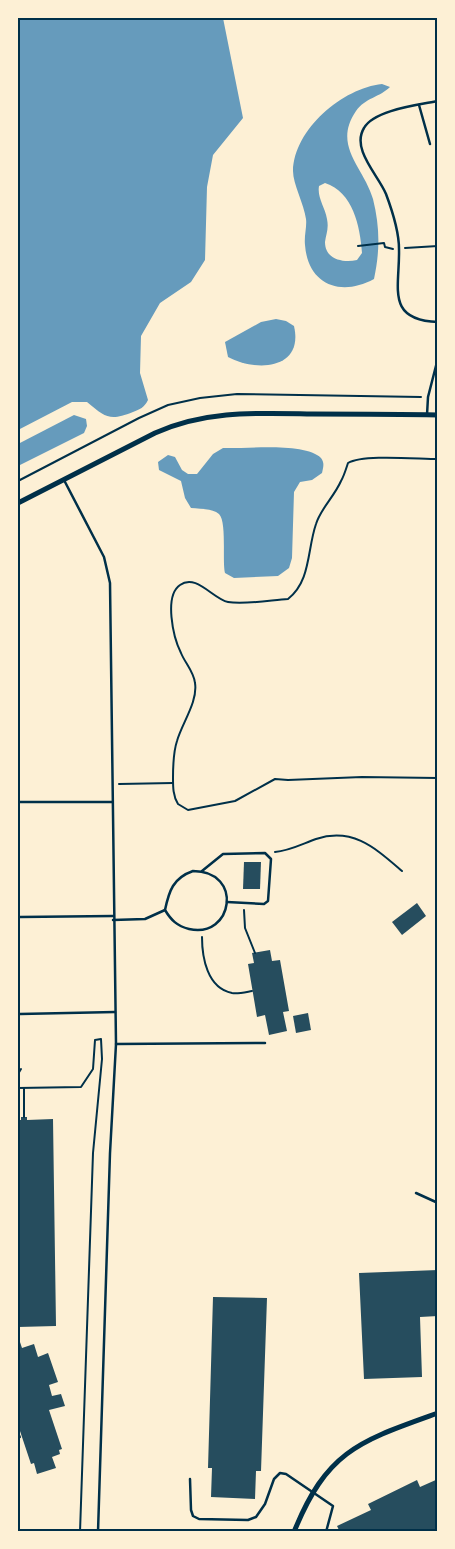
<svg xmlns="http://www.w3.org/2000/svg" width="455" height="1549" viewBox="0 0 455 1549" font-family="Poppins,sans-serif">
<rect width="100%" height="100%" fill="#fdf0d5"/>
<!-- water -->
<g fill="#669bbc" fill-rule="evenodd">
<path d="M18,18h205l20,100 -30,37 -6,32 -2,73 -14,22 -31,21 -19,33 -1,37 8,27c-4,8 -8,9 -15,12 -23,9 -27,6 -46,-10h-15l-54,28z"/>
<path d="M382,84l8,3c-10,10 -25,11 -34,24 -24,35 8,56 17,88 7,28 7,52 1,80 -33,18 -66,6 -69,-34 -1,-9 2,-18 1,-26 -2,-15 -13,-35 -13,-48 1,-42 50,-83 89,-87zM325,183c28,9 35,43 37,70l-5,7c-13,3 -32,0 -32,-18 1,-8 4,-13 2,-23 -2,-12 -10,-21 -8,-33z"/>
<path d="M276,319l10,2 8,5c10,44 -38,46 -66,31l-3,-15 36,-20z"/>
<path d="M74,415l12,4 1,7 -3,7 -66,33v-22z"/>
<path d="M223,448c23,1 82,-6 98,10 4,5 2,10 1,15l-10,7 -12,2 -6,10 -2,66 -3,10 -11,8 -44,2 -9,-5c-3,-13 2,-51 -6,-59 -7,-6 -20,-5 -28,-6l-6,-10 -4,-17 -22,-11 -1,-8 10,-7 7,2 7,13 6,4h9l16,-20z"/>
</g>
<!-- building -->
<g fill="#264d5e">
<path d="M244,862h17l-1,27h-17z"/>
<path d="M417,903l9,13 -24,19 -10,-13z"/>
<path d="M270,950l2,11 8,-1 9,51 -6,1 4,19 -18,4 -4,-20 -8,2 -9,-53 6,-1 -2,-10z"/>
<path d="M308,1013l3,17 -15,3 -3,-17z"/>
<path d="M21,1117h6v3l26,-1 3,207 -38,1v-207h3z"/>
<path d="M438,1270v46l-18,1 2,60 -58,2 -5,-106z"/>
<path d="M213,1297l54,1 -6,173h-5l-1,28 -44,-2 1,-29h-4z"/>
<path d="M18,1336l4,12 12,-4 4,13 10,-4 10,29 -9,3 3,11 9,-2 4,12 -16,4 13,39 -3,1 1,4 -8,3 4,11 -19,6 -3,-11 -3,1 -13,-39z"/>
<path d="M438,1479v53h-98l-3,-6 34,-16 -3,-6 49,-24 3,7z"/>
</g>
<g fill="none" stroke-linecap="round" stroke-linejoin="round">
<!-- path -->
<g stroke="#003049" stroke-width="2">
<path d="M358,246l26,-3 1,4 8,2"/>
<path d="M405,248l33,-2"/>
<path d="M438,459c-21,0 -75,-5 -90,4 -2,6 -4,13 -7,18 -7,16 -20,27 -25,43 -9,26 -5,57 -28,75 -16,1 -44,6 -60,3 -15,-3 -32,-29 -48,-17 -16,11 -7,52 1,68 4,10 13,19 14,30 3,19 -13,40 -18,58 -4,12 -4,25 -4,37 0,9 0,18 5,26l10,6 47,-9 40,-22 13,1 74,-3 76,1"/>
<path d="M18,481l121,-63 29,-13 32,-7 37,-4 184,3"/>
<path d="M119,784l54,-1"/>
<path d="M275,852c14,-1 27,-8 41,-13 37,-12 59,9 86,32"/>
<path d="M244,910l1,18 10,25"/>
<path d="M202,937c0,20 5,51 30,56 6,1 14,-1 20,-2"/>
<path d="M18,1074l3,-5"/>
<path d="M18,1088l63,-1 12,-18 2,-29 6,-1 1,20 -9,94 -13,379"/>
<path d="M24,1088v29"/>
<path d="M18,1432l2,5 -2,1"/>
</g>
<!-- service -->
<g stroke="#003049" stroke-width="2.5">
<path d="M438,101c-20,4 -64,9 -74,27 -13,21 14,47 22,66 6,16 13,37 13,55 1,38 -14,71 39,73"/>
<path d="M419,105l11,39"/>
<path d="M427,415l1,-18 10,-39"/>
<path d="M64,480l40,77 6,26 6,461 -6,109 -12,379"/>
<path d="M18,802h94"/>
<path d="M193,871c51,0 40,68 -4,58 -12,-3 -18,-9 -24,-19 4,-19 8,-32 28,-39z"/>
<path d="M202,871l21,-17 42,-1 6,6 -3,42 -4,3 -37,-2"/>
<path d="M20,917l93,-1"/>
<path d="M113,920l32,-1 20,-9"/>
<path d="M20,1014l95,-2"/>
<path d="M116,1044l149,-1"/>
<path d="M416,1193l22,10"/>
<path d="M190,1479l1,31 2,6 6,3 49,1 8,-3 9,-13 9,-25 6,-6 6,1 47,32 -7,26"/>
</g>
<!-- minor -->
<g stroke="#003049" stroke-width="5">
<path d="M18,503l137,-70c51,-23 102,-20 157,-19 42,0 84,0 126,1"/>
<path d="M294,1532c33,-82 66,-91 144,-119"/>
</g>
</g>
<!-- border -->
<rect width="455" height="1549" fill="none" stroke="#fdf0d5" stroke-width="38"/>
<rect x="19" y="19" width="417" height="1511" fill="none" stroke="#003049" stroke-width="2"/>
</svg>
